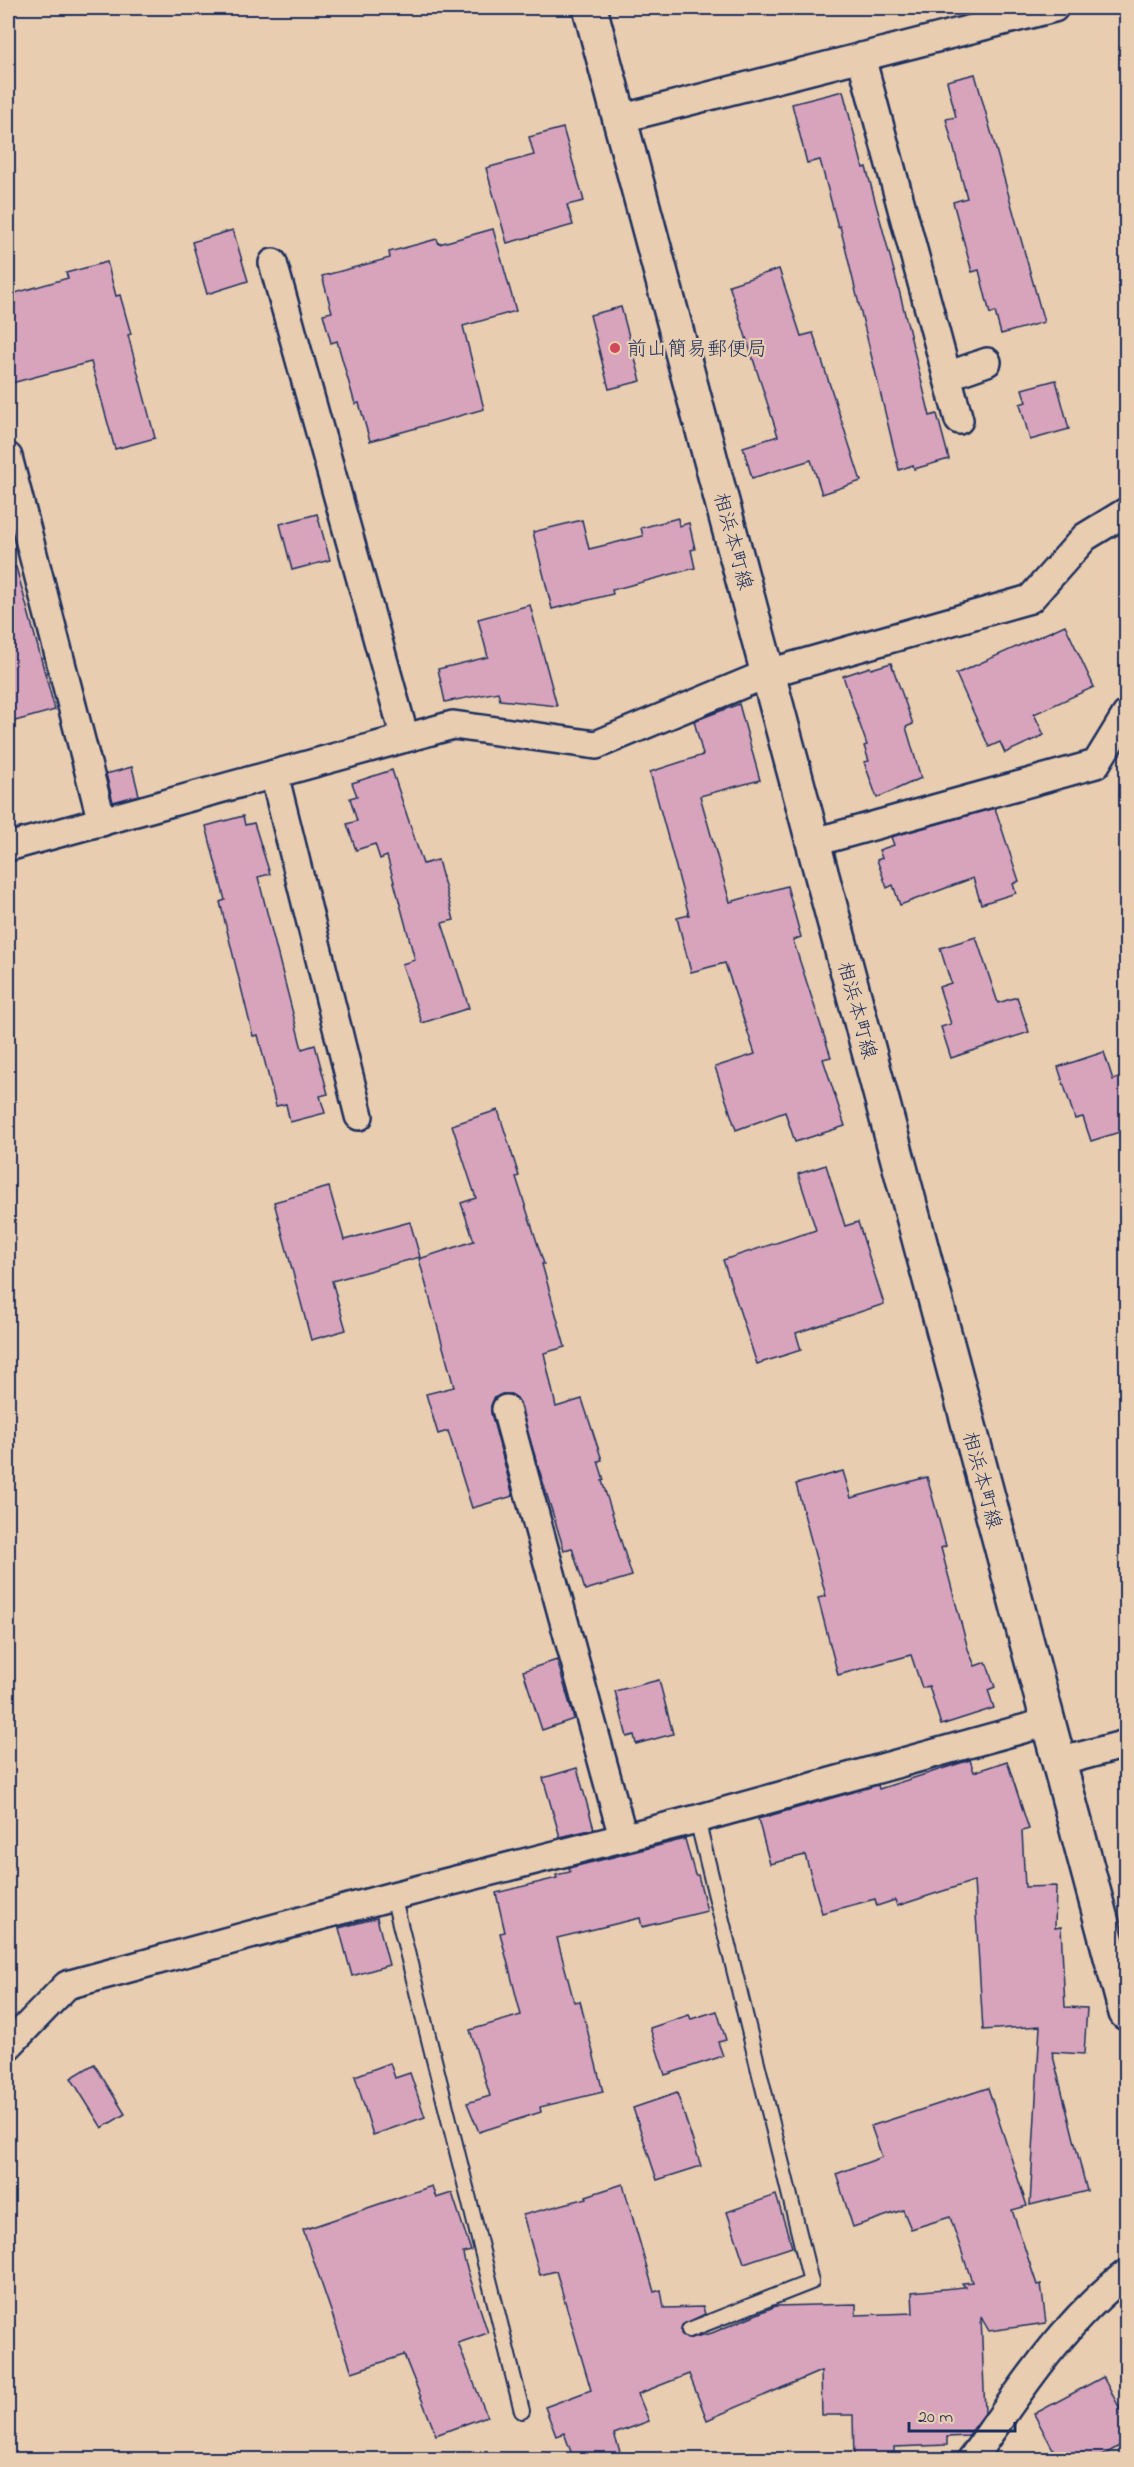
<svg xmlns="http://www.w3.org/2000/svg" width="1134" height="2467" viewBox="0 0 1134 2467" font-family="'Indie Flower','Klee One',sans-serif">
<rect width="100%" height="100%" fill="#e9cdb0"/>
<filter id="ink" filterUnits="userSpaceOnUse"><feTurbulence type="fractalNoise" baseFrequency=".0167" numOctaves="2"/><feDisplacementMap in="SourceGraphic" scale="12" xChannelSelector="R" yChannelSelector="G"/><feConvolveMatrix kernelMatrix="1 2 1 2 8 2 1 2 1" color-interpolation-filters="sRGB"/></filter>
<g filter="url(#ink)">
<!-- building -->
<g fill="#d8a4bc" stroke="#1b2f5e" stroke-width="1.5">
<path d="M975,74l69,248 -43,12 -6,-22 -5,2 -11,-44 -7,2 -19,-70 14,-4 -21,-79 10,-2 -9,-36z"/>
<path d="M843,91l20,77 3,-1 33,123 31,126 7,-2 12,45 -35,10 -1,-4 -14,5 -59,-244 -2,1 -18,-67 -13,3 -15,-59z"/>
<path d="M563,128l21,73 -17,4 6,20 -66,18 -21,-75 48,-13 -5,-18z"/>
<path d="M493,229l23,82 -53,15 21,83 -114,32 -11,-38 -4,1 -18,-63 -6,2 -8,-29 9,-2 -10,-36 68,-18 -1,-6 48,-13 2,5z"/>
<path d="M233,230l15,51 -41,13 -15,-52z"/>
<path d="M107,262l9,34 4,-1 11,39 -3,1 27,103 -40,11 -24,-87 -83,22v-89l60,-17 -2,-5z"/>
<path d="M779,269l22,67 12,-3 48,148 -39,13 -11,-34 -59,18 -9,-31 35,-11 -49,-151z"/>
<path d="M621,307l20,74 -32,8 -19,-74z"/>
<path d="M1056,380l13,49 -39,11 -10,-36 6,-2 -4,-13z"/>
<path d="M317,514l13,46 -38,10 -12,-46z"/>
<path d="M678,518l1,8 10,-3 6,26 -4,1 4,18 -83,22 1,4 -61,15 -19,-77 49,-12 7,29 54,-13 -2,-8z"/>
<path d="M16,567l39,143 -47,13v-155z"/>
<path d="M530,605l27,101 -57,-6 -2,-8 -53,10 -7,-33 50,-12 -10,-38z"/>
<path d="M1065,625l29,62 -60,27 10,21 -39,18 -5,-11 -11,5 -33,-73z"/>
<path d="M891,663l22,61 -7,3 15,51 -44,20 -13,-36 5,-1 -5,-15 3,-1 -24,-69 27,-9 1,2z"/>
<path d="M739,704l21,76 -60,16 30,106 57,-16 14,51 -8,3 38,117 -8,2 22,67 -50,16 -10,-30 -49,18 -21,-63 40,-13 -30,-91 -34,9 -14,-54 12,-3 -39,-143 53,-17 -9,-34z"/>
<path d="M132,767l7,28 -26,7 -7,-28z"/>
<path d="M392,770l31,94 15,-4 16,60 -12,3 27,85 -47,15 -20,-59 13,-4 -28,-104 -7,3 -5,-15 -19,6 -9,-26 10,-3 -7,-23 7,-2 -5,-13z"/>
<path d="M995,808l24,73 -6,3 3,9 -35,11 -8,-26 -73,27 -7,-20 -6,3 -10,-28 5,-2 -3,-8 15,-5 -3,-8z"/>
<path d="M243,816l2,9 9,-2 16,51 -12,3 44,172 13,-4 13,49 -8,2 5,17 -35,9 -4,-18 -10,2 -18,-71 -5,1 -33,-134 5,-2 -19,-74z"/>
<path d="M976,937l22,66 19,-6 12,35 -78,26 -10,-31 10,-3 -12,-37 12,-4 -11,-35z"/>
<path d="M1104,1052l9,28 8,-3 5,19v34l-35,11 -8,-24 -8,2 -17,-52z"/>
<path d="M498,1110l21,66 -3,1 28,87h-2l23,83 -21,6 12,54 26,-8 20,61 -4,1 6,19 -2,1 30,95 -47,14 -13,-42 -8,2 -47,-152 -6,-4h-9l-8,4 -3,8v7l22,83 -41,12 -24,-77 -10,3 -12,-40 28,-7 -35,-128 55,-18 -13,-38 15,-5 -24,-73z"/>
<path d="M826,1165l19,61 13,-4 26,82 -88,29 5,17 -44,14 -34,-104 93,-30 -18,-56z"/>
<path d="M329,1187l15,53 66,-18 10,35 -88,24 14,49 -35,10 -37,-138z"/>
<path d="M843,1471l8,27 76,-21 19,69 -5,2 27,101 7,17 11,-4 9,25 -7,3 6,18 -53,17 -12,-39 -7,2 -11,-33 -73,20 -20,-77 8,-2 -30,-112z"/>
<path d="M557,1660l17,59 -32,11 -19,-59z"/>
<path d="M659,1680l14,54 -37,10 -2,-9 -7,2 -12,-46z"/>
<path d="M970,1760l4,12 33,-11 22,68 -7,2 3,56 31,-1 -1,42 6,-1 4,80 22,1 -3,46 -32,-2 35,139 -57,14 10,-179 -57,4 -9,-149 -77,25 -2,-6 -18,6 -2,-7 -53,14 -17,-58 -35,9 -12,-45 120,-34 1,4z"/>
<path d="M577,1768l17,61 -34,8 -17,-59z"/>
<path d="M685,1839l10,36h3l9,36 -65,16 -2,-9 -83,20 17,64 6,-1 23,91 -63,15 1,5 -62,20 -12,-29 23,-7 -20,-66 51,-15 -21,-82 5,-1 -9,-39 61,-15 -1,-3 14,-3 -1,-4z"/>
<path d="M377,1918l12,47 -37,11 -13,-48z"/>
<path d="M717,2011l9,29 -8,2 5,14 -58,19 -15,-47 39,-13 2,4z"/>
<path d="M390,2063l5,15 15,-5 15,44 -52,18 -18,-59z"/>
<path d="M94,2064l31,50 -23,14 -31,-50z"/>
<path d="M988,2088l39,118 -15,4 25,75 4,-1 5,39 -57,8 -8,-14 4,96 -17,23 -21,1v8l-53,2v13h-40l-1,-45h-31l-1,-44 -114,49 -18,-46 -51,20 11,27 -35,13 9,26h-49l-10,-27 -8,3 -11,-29 46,-17 -35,-119 -16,4 -17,-60 64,-17 -1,-2 37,-12 31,108 7,-2 3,18 39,-1 2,7 -23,11 -1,9 6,5 25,-6 64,-27 80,-2v11l57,-2 -1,-21 53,-5 -3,-4 10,-1 -22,-65 -39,12 -8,-19 -50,17 -17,-53 46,-17 -11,-31z"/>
<path d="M677,2093l24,73 -44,14 -24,-72z"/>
<path d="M432,2186l4,12 16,-5 19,58 -8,2 1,6 24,74 -30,10 29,73 -51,19 -32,-80 -52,17 -49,-142z"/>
<path d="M776,2195l16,52 -48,16 -17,-51z"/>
<path d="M1103,2377l23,43v22l-31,18h-36l-25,-46z"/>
</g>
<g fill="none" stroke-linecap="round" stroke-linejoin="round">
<!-- service casing -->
<g stroke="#1b2f5e" stroke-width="18">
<g id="service">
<path d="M393,1896l129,515"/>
<path d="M689,2330l122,-48 -114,-463"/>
</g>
</g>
<!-- minor casing -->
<g stroke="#1b2f5e" stroke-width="32">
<g id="minor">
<path d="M861,57l98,363"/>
<path d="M619,119l435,-111"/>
<path d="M273,263l132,475"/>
<path d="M947,376l40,-14"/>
<path d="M8,457l94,365"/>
<path d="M274,774l85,342"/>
<path d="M815,842l281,-78 30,-49"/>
<path d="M8,847l445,-122 143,20 173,-72 261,-74 55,-62 41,-25"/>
<path d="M506,1409l117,428"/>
<path d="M1059,1762l67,-18"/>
<path d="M8,2046l59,-61 326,-89 304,-77 351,-97"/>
<path d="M971,2460c46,-65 91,-137 155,-186"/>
</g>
</g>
<!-- secondary casing -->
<g stroke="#1b2f5e" stroke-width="38">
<path id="secondary" d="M590,8l536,2005"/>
</g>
<!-- service -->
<use href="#service" stroke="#e9cdb0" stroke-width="14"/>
<!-- minor -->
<use href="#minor" stroke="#e9cdb0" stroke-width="27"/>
<!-- secondary -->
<use href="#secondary" stroke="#e9cdb0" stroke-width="33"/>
</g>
</g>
<!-- markers -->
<circle fill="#d1495b" stroke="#e9cdb0" stroke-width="2" cx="615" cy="348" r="6"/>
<g text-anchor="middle" stroke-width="4.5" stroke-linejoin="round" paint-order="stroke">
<!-- poi labels -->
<g font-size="20" fill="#1b2f5e" stroke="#e9cdb0" text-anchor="start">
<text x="627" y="355">前山簡易郵便局</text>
</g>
<!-- street labels -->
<g font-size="20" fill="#1b2f5e" stroke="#e9cdb0">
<text transform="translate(734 541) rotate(75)" y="7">相浜本町線</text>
<text transform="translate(858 1010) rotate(75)" y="7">相浜本町線</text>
<text transform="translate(983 1480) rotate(75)" y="7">相浜本町線</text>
</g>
</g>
<!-- margin -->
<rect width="1134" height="2467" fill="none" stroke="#e9cdb0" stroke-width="30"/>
<rect x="15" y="15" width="1104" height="2437" fill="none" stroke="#1b2f5e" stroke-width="2" filter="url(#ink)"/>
<!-- scale -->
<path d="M909 2422v9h106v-9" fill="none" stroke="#1b2f5e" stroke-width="3"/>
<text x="918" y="2422" font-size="18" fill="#1b2f5e" stroke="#e9cdb0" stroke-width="4.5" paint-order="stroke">20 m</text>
</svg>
